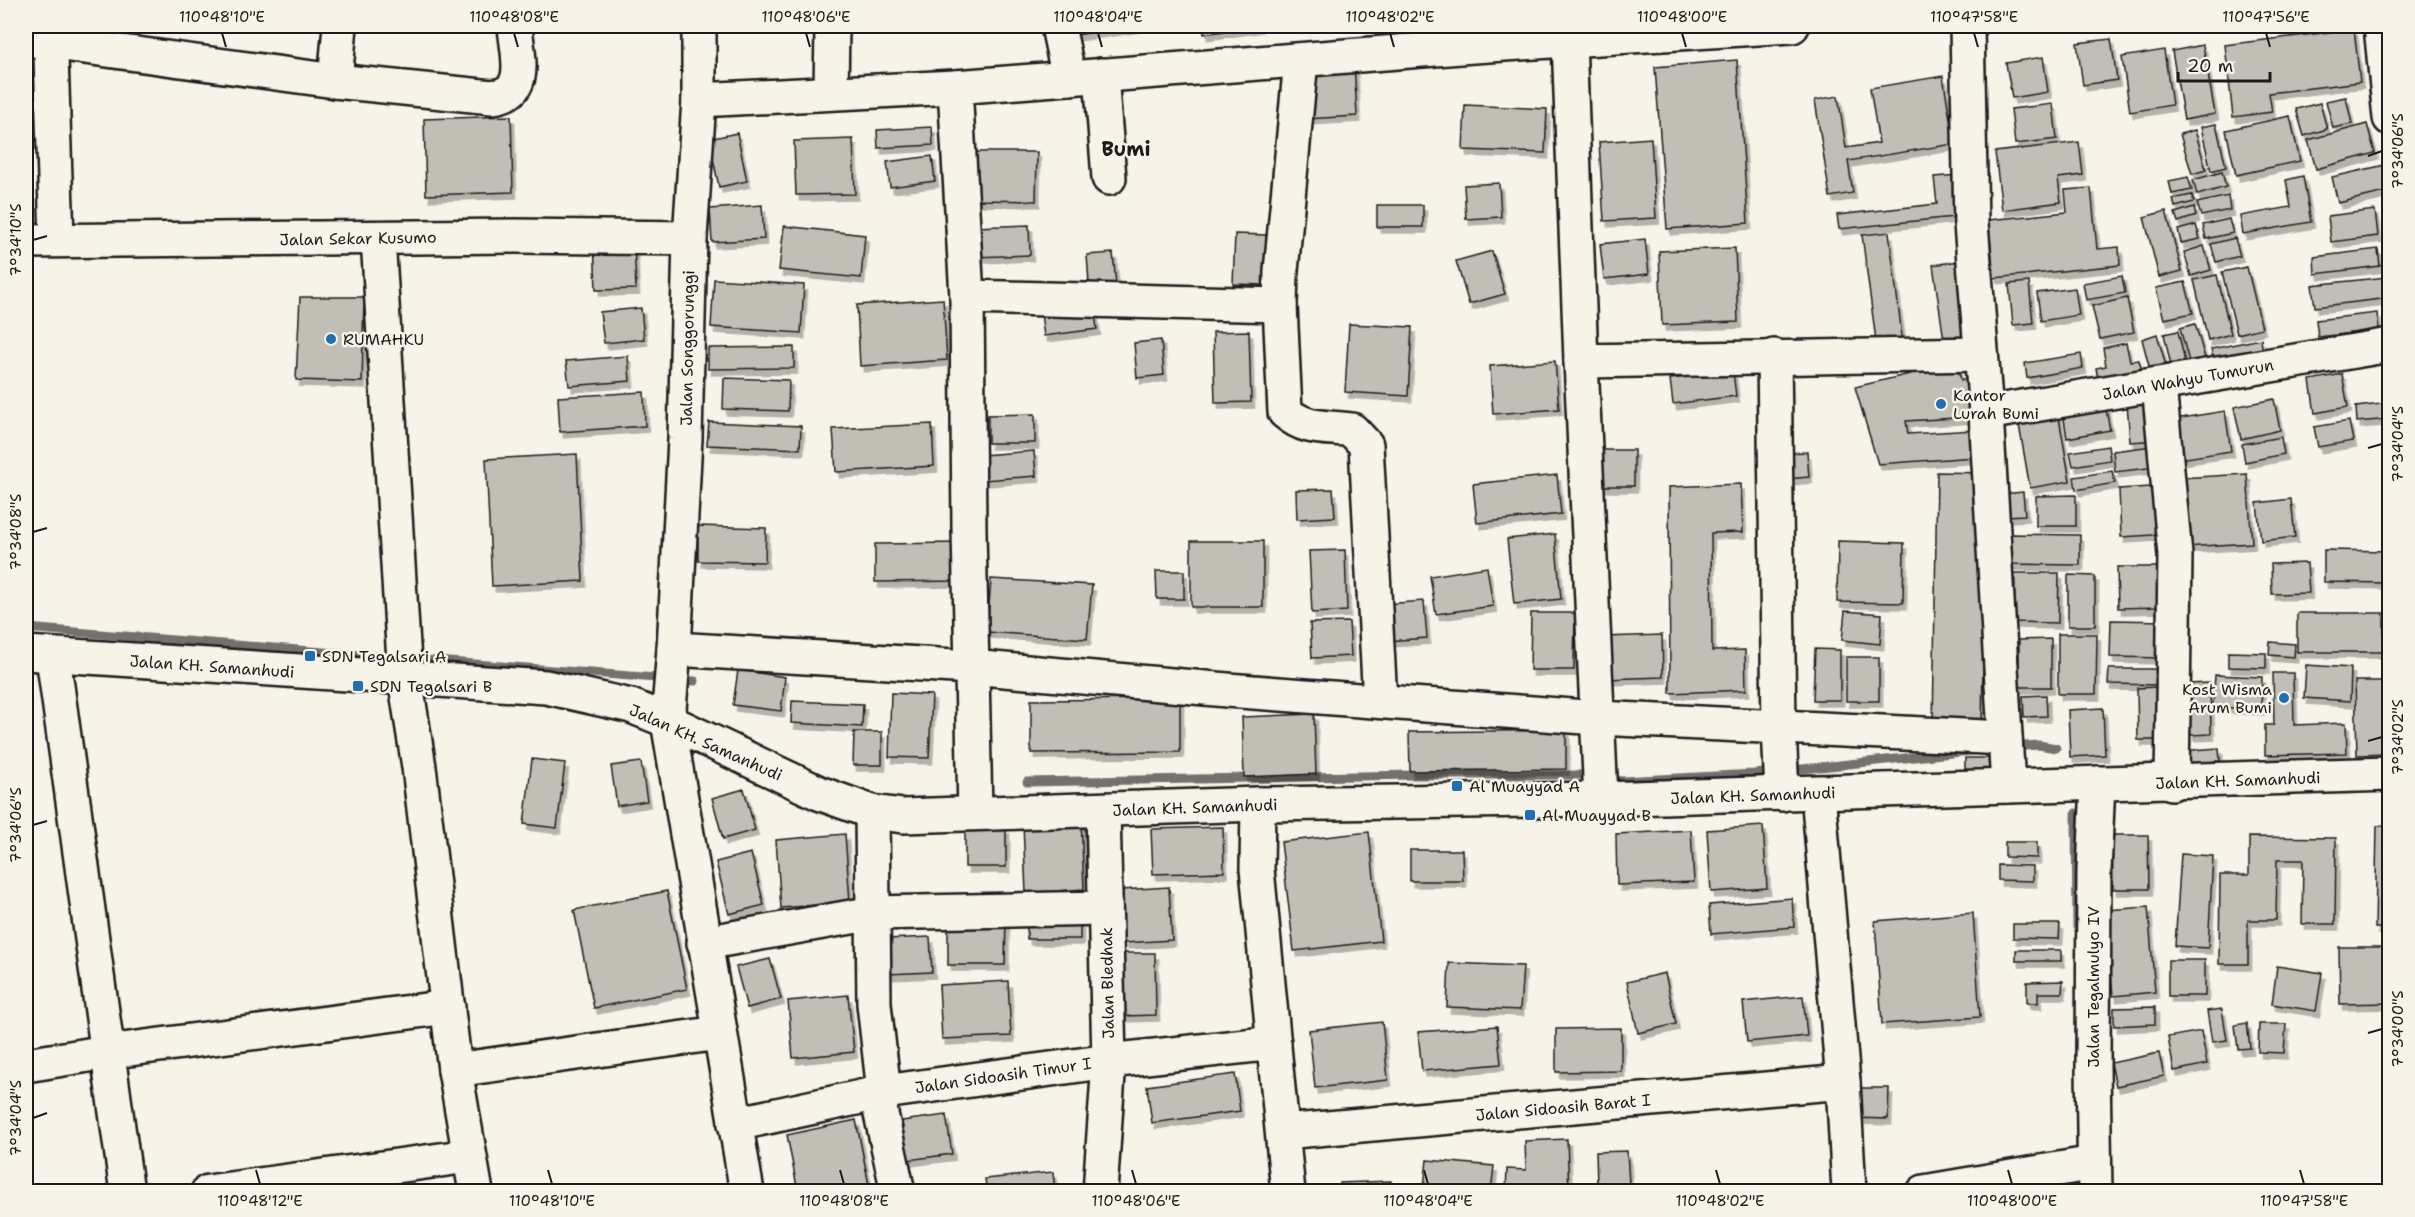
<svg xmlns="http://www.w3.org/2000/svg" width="2415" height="1217" viewBox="0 0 2415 1217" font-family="'Shantell Sans',sans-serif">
<defs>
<filter id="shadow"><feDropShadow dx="3.5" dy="6" stdDeviation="0" flood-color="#0004"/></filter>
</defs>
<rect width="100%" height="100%" fill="#f7f3e8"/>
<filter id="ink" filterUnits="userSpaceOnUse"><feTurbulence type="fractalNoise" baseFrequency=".0167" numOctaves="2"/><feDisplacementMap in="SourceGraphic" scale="12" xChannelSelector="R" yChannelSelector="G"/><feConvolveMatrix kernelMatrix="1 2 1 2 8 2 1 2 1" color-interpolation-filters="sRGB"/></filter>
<g filter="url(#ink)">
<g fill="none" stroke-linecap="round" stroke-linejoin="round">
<!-- stream -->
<g stroke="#72716c" stroke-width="9">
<path d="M26,628l371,30"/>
<path d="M411,659l284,22"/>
<path d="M2011,747l28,-2 17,3"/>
<path d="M1027,782l387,-7h171l37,6 132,-7 217,-23"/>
<path d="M2076,813l1,114"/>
</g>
</g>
<!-- building -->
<g fill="#c0beb5" stroke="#1c1c1c" stroke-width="1.5" filter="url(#shadow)">
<path d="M1067,26h70l-68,10z"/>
<path d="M1203,26h57l-56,8z"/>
<path d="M2354,29l6,53 -91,11 3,19 -39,5 -8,-72z"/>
<path d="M2111,39l6,41 -34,5 -6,-42z"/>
<path d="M2203,45l12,69 -31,6 -12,-69z"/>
<path d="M2164,50l8,55 -42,7 -8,-55z"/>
<path d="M2043,57l5,35 -36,6 -6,-35z"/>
<path d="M1737,60l11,163 -81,6 -12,-162z"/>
<path d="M1354,63l3,53 -51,3 -4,-53z"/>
<path d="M1943,76l11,68 -106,17 5,32 -23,4 -15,-97 23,-4 8,52 33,-5 -9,-55z"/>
<path d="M2346,97l6,27 -19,4 -7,-27z"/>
<path d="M2320,103l7,26 -23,7 -8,-27z"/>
<path d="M2053,104l4,35 -42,5 -4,-35z"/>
<path d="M1465,105l82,4 -2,44 -82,-3z"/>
<path d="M511,116l2,76 -87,3 -2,-76z"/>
<path d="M2290,116l10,45 -64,14 -10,-45z"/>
<path d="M2216,124l10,43 -15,4 -10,-44z"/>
<path d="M2367,124l8,29 -59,16 -8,-29z"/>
<path d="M932,127l1,18 -55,3 -1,-18z"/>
<path d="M2195,130l11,40 -14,4 -12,-40z"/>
<path d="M737,133l10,48 -28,6 -10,-48z"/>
<path d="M1651,138l5,80 -52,3 -5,-79z"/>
<path d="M853,139l2,55 -59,1 -2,-54z"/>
<path d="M2079,142l4,33 -25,3 3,24 -59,8 -7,-58z"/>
<path d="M976,152h61l-1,49 -61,-1z"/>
<path d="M932,156l3,25 -45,6 -3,-25z"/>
<path d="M2385,165l5,26 -52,12 -6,-26z"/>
<path d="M2222,172l4,15 -29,8 -4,-15z"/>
<path d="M1959,175l4,41 -124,13 -2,-14 100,-11 -3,-27z"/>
<path d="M2303,176l8,46 -68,12 -3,-18 51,-9 -5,-27z"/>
<path d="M2188,177l4,13 -20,4 -3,-13z"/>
<path d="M1499,183l2,34 -35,2 -2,-34z"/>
<path d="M2091,188l6,61 22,-2 1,18 -126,13 -6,-58 79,-8 -2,-22z"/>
<path d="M2192,195l2,7 -19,5 -2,-8z"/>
<path d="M2228,196l2,14 -29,6 -4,-13z"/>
<path d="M762,205l2,34 -52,3 -2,-33z"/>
<rect x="1377" y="205" width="46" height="22"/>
<path d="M2194,207l2,9 -18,6 -3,-9z"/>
<path d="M2375,210l3,26 -47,6 -3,-26z"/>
<path d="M2166,211l16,60 -23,6 -15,-60z"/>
<path d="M2229,219l4,14 -27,6 -3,-14z"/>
<path d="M1029,225l1,30 -57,2 -1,-30z"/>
<path d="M2196,225l4,14 -19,4 -3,-13z"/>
<path d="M784,226l81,9 -4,43 -82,-8z"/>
<path d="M1889,232l14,112 -26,4 -15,-113z"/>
<path d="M1235,234l31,1 -1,50 -32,-1z"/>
<path d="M2235,238l5,18 -24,6 -5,-18z"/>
<path d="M1645,239l4,35 -45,5 -4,-35z"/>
<path d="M634,240l2,49 -40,1 -2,-48z"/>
<path d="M2204,246l7,24 -20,6 -7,-24z"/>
<path d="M1735,248l3,74 -76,3 -3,-74z"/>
<path d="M2378,249l2,17 -65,8 -1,-17z"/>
<path d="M1492,251l13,43 -36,10 -13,-43z"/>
<path d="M1113,253l4,42 -27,3 -3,-43z"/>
<path d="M1959,261l12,75 -27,4 -11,-75z"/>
<path d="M2247,267l15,61 -25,6 -15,-62z"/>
<path d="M2217,275l14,59 -23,6 -14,-60z"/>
<path d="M2122,276l3,17 -39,7 -3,-17z"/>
<path d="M2387,277l2,21 -74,9 -3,-22z"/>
<path d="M714,279l90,6 -3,48 -90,-6z"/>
<path d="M2029,282l4,41 -20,2 -4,-41z"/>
<path d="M2185,282l8,31 -29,6 -8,-31z"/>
<path d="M2075,288l4,27 -38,6 -4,-28z"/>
<path d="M300,297h64l-2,85 -66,-2z"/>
<path d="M2127,298l7,34 -34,7 -8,-33z"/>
<path d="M943,299l4,61 -87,6 -3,-61z"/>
<path d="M1094,307l3,22 -53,7 -3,-22z"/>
<path d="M641,308l3,31 -40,4 -4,-31z"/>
<path d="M2377,313l2,17 -61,7 -2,-17z"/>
<path d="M1349,324l63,3 -4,69 -63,-4z"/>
<path d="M2195,324l10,34 -16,4 -9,-34z"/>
<path d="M1249,331l2,71 -36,1 -2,-71z"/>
<path d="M2178,331l7,31 -14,4 -7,-32z"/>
<path d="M2157,334l9,32 -16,4 -8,-31z"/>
<path d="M2261,339l2,15 -49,9 -3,-14z"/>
<path d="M1161,340l3,35 -27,3 -3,-35z"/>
<path d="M2126,343l4,18 9,-1 4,15 -44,9 -3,-16 10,-2 -3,-18z"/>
<path d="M794,347v21l-86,1v-21z"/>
<path d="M2081,354l2,14 -56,10 -2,-15z"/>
<path d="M628,356l2,25 -61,5 -3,-25z"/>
<path d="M1555,361l4,48 -66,5 -3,-48z"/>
<path d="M1956,363l5,17 13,-2 -1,39 -67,4 2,13 66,-4 1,27 -97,7 -23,-77z"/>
<path d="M1733,372l3,24 -63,8 -3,-25z"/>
<path d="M2342,374l6,33 -33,6 -5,-33z"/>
<path d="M724,378l65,2 -1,31 -65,-2z"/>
<path d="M644,392l1,34 -85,6 -2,-35z"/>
<path d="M2274,399l6,31 -39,9 -7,-32z"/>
<path d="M2156,401l3,39 -29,2 -3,-39z"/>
<path d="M2390,403v16l-33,3 -1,-15z"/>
<path d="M2105,404l5,26 -43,8 -4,-26z"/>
<path d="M2225,411l6,40 -57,9 -5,-40z"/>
<path d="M2058,412l12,69 -40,7 -12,-69z"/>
<path d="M1035,414v29h-47v-28z"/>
<path d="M2349,421l4,20 -35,6 -4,-20z"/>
<path d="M709,422l92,4 -1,23 -93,-4z"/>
<path d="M932,424l2,42 -98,6 -3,-43z"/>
<path d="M2281,437l3,17 -39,8 -3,-18z"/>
<path d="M2161,445l3,21 -49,6 -2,-21z"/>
<path d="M2108,446l2,14 -37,6 -3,-14z"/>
<rect x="1591" y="450" width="43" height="36"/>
<path d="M1034,451l2,25 -52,4 -2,-25z"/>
<path d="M1807,452l2,25 -22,2 -2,-26z"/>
<path d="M577,454l6,127 -91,5 -6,-127z"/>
<path d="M2112,471l3,12 -39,7 -2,-13z"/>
<path d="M1937,472l49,1 -4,256 -49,-1z"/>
<path d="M2247,474l5,69 -68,4 -4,-69z"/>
<path d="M1557,475l4,39 -84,9 -4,-39z"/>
<path d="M1741,484l2,48 -32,1 1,118 33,-1 1,40 -76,3 -1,-206z"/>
<path d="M2167,486l3,48 -49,3 -2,-48z"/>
<path d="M1333,489l2,28 -38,2 -1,-29z"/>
<path d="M2023,492l2,23 -20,1 -2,-22z"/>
<path d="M2076,495v31h-40v-30z"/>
<path d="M2291,499l4,38 -34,4 -4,-38z"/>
<path d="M698,526l68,2 -1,34 -67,-1z"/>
<path d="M1555,534l6,65 -47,5 -7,-65z"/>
<path d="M2010,534l70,1v30l-71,-1z"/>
<rect x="1191" y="541" width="72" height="66"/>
<path d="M1838,541l66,2 -1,60 -66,-1z"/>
<path d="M960,543l1,38 -86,1v-38z"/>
<path d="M1345,550l2,61 -35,2 -3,-62z"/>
<path d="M2324,550l66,1v32l-66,-1z"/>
<path d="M2307,563l2,30 -37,1 -1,-30z"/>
<path d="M1487,567l6,39 -57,8 -6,-38z"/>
<path d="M2117,567h43v40l-42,1z"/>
<path d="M1156,571h28v28h-27z"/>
<path d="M2015,573h44l-1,50 -44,-1z"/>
<path d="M2068,575l27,1v50h-27z"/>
<path d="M991,579l101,6 -5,54 -100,-7z"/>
<path d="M1424,601l3,37 -40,3 -2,-37z"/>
<path d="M1845,611l37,3 -2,30 -38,-4z"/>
<path d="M1531,613h44l-1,57h-44z"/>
<rect x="2297" y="613" width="87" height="39"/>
<path d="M2111,620l56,1 -1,37 -56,-1z"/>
<path d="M1349,622l2,34 -39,2 -2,-35z"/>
<path d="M2058,634h39l-1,60h-38z"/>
<path d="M1662,635l1,42 -58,2 -1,-42z"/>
<path d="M2051,639v48h-32v-47z"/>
<path d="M2270,642l25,2 -1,13 -25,-2z"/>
<path d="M1815,649l25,1v50h-27z"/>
<path d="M2228,652l38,1v15l-38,-1z"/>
<rect x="1846" y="657" width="33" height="44"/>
<path d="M2306,665l45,3 -1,33 -46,-3z"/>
<path d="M2109,669h55v16l-56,-1z"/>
<path d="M738,670l47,7 -4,34 -48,-6z"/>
<path d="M2273,673h20l1,52 52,-2 1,30 -82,2v-30h9z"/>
<path d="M2215,675l47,2 -1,32 -48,-2z"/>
<path d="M2355,681h35v73l-33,1z"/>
<path d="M2210,683l1,51 -21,1 -1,-51z"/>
<path d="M2158,687l1,53h-21l-1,-52z"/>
<path d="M891,693l41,2 -3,63 -40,-1z"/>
<path d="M2046,695l1,21 -23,1 -1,-21z"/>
<path d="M1180,699v53l-149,1v-53z"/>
<path d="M792,701l71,3 -1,23 -71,-4z"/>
<path d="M2103,708l2,47 -35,2 -2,-47z"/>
<path d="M1314,714l2,60 -72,3 -2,-60z"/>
<path d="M1566,730v39l-156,2 -1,-39z"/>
<path d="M854,732h28v33h-29z"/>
<path d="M2219,748l1,13 -40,3 -1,-13z"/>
<path d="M1965,758h35v16l-35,1z"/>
<path d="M532,759l33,4 -8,65 -33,-4z"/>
<path d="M641,762l6,39 -30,5 -6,-40z"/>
<path d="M744,789l11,41 -32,9 -11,-41z"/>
<path d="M1081,820l3,69 -58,4 -3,-69z"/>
<path d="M1763,826l4,62 -56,4 -4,-62z"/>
<path d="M2377,826h13v102h-15z"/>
<path d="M1223,827l1,45 -71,2 -2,-45z"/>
<path d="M1006,828v39h-41v-38z"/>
<path d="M1691,830l3,52 -77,3 -1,-51z"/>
<path d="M1369,832l12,109 -87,10 -13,-109z"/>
<path d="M845,834l5,68 -69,6 -5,-68z"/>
<path d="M2112,835h36l1,54h-36z"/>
<path d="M2249,837l87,1 -1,86h-33l1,-64h-26l-1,60h-28v44h-29l1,-89h29z"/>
<path d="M2005,842h32v16l-32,-1z"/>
<path d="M1410,850h52l1,31h-53z"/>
<path d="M751,853l13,52 -35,9 -13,-52z"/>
<path d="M2181,854l32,2 -5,92 -33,-2z"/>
<path d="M1998,865l35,1v15l-35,-1z"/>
<path d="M1169,887l3,53 -48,3 -3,-53z"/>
<path d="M667,891l20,98 -93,19 -20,-98z"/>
<path d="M1792,898l2,29 -83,7 -2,-29z"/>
<path d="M2148,907l7,85 -42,4 -7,-86z"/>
<rect x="1027" y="911" width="53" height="28"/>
<path d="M1973,913l7,104 -98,7 -7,-103z"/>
<path d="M948,918h58l-1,47h-57z"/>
<path d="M2013,924h47l-1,15 -46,-1z"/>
<path d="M930,937l2,35 -44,2 -1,-35z"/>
<path d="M2339,947h51v56l-50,1z"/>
<rect x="2016" y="950" width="45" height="11"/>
<path d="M1122,953h33l1,62 -33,1z"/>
<path d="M770,959l11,40 -34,9 -11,-41z"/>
<rect x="2168" y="960" width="37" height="36"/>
<path d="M1449,963l74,3 -3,44 -73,-3z"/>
<path d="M2277,966l45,7 -6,38 -44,-7z"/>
<path d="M1665,973l11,51 -38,9 -11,-51z"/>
<path d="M1008,981l3,55 -69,3 -3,-54z"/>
<path d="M2063,981l-1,12h-24v10h-11v-21z"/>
<path d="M848,995l6,57 -61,6 -5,-57z"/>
<path d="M1803,996l4,40 -60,6 -4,-40z"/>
<path d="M2155,1007v17l-41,2v-18z"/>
<path d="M2222,1009l5,31 -15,2 -5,-31z"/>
<path d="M1382,1022l6,58 -73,8 -6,-58z"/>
<path d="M2247,1023l3,25 -12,1 -3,-24z"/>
<path d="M2259,1024h27l-2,29 -26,-1z"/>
<path d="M1497,1026l4,38 -79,7 -4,-39z"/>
<path d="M1621,1028v43l-65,1v-43z"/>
<path d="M2201,1031l6,33 -33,7 -6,-34z"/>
<path d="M2159,1053l5,23 -48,10 -5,-23z"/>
<path d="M1235,1074l5,37 -88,12 -5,-37z"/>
<path d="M1853,1088h36l-1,31 -35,-1z"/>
<path d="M946,1115l6,39 -44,6 -6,-39z"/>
<path d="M856,1120l14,70 -72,2 -11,-57z"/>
<path d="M1567,1139l2,53h-63l1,-23 19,1 -1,-29z"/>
<path d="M1627,1151l2,33 -32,1 -1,-33z"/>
<path d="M1427,1160l67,6 -3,26 -67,-5z"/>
<path d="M1053,1172l2,20h-68l-2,-13z"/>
<path d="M1391,1181v11h-51v-9z"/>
<path d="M1224,1188v4h-36z"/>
</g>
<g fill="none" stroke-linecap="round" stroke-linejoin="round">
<!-- minor casing -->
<g stroke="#1c1c1c" stroke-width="38">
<g id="minor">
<path d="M50,26l7,213"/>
<path d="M699,26v74l-9,138 -5,201 -11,210 -6,72 79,471"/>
<path d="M1058,26l11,52"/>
<path d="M1967,26l4,198 15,189 22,373"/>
<path d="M2381,26l9,92"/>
<path d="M26,39l309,42 157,16c39,-4 25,-42 23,-71"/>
<path d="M1569,40l12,321 20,438"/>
<path d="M1301,60l-20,211 -1,34 5,107c22,19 40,14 67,18l14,15 14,256"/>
<path d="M1101,75l8,103"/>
<path d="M335,81l5,-55"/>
<path d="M955,87l12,210 2,233 6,283"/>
<path d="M831,93l1,-67"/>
<path d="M699,100l256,-13 518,-41 319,-20"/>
<path d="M378,238l27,440 14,89 36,303 21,122"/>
<path d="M26,241l488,-5 176,2"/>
<path d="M967,297l313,8"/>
<path d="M1774,356l5,371 3,67"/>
<path d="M1581,361l400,-7"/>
<path d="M2159,385l16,170 -3,228"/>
<path d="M1986,413l404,-68"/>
<path d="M674,649l297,18 256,23 371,28 407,20"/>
<path d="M53,657l74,535"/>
<path d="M1818,793l25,289 6,110"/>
<path d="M1258,804l-1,65 31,323"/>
<path d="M872,812l2,192 10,88 -4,17 18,83"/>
<path d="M704,943l170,-30 231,-5"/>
<path d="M26,1065l81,-13 341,-45"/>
<path d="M455,1070l264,-37"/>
<path d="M735,1124l149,-32 225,-31 165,-18"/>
<path d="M1283,1132l560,-50"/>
<path d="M208,1192l261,-36"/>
<path d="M1100,1192l9,-131 -6,-250"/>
<path d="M1924,1192l170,-29"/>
<path d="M2095,1192l-2,-125 1,-196 4,-88"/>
</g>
</g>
<!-- major casing -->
<g stroke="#1c1c1c" stroke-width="38">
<path id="major" d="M26,653l520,34 85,19 37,15 151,72 53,19 31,4 355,-12 343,-5 789,-25"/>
</g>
<!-- minor -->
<use href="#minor" stroke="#f7f3e8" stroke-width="33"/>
<!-- major -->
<use href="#major" stroke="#f7f3e8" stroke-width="33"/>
</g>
</g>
<!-- ticks -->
<path fill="none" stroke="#1c1c1c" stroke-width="2" d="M222,33l4,14M514,33l4,14M806,33l4,14M1098,33l4,14M1390,33l4,14M1682,33l4,14M1974,33l4,14M2266,33l4,14M2368,156l14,-5M33,240l14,-4M2368,448l14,-4M33,532l14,-4M2368,741l14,-4M33,825l14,-4M2368,1033l14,-4M33,1118l14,-5M256,1170l4,14M548,1170l4,14M840,1170l4,14M1132,1170l4,14M1424,1170l4,14M1716,1170l4,14M2008,1170l4,14M2300,1170l4,14"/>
<!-- markers -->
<g fill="#1f6fb2" stroke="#f7f3e8" stroke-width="2">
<circle cx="331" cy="339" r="6"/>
<circle cx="1941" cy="404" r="6"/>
<rect x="304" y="650" width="12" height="12" rx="3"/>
<rect x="352" y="680" width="12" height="12" rx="3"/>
<circle cx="2284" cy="698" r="6"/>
<rect x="1451" y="780" width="12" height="12" rx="3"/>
<rect x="1524" y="809" width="12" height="12" rx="3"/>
</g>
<g text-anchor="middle" stroke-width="5" stroke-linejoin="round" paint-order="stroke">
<!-- street labels -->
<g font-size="16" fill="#1c1c1c" stroke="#f7f3e8">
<text transform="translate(358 238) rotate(-1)" y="6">Jalan Sekar Kusumo</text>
<text transform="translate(687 348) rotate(-89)" y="6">Jalan Songgorunggi</text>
<text transform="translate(2188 379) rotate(-10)" y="6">Jalan Wahyu Tumurun</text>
<text transform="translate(212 666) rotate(4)" y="6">Jalan KH. Samanhudi</text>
<text transform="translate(706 742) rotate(24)" y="6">Jalan KH. Samanhudi</text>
<text transform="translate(2238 780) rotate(-2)" y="6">Jalan KH. Samanhudi</text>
<text transform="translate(1753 795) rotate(-2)" y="6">Jalan KH. Samanhudi</text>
<text transform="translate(1195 807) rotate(-2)" y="6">Jalan KH. Samanhudi</text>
<text transform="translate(1107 983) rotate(-91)" y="6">Jalan Bledhak</text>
<text transform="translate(2093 987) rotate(-90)" y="6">Jalan Tegalmulyo IV</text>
<text transform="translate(1003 1075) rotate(-8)" y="6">Jalan Sidoasih Timur I</text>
<text transform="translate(1563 1107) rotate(-5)" y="6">Jalan Sidoasih Barat I</text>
</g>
<!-- poi labels -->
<g font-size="16" fill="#1c1c1c" stroke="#f7f3e8" text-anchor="start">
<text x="343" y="345">RUMAHKU</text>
<text x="1953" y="401">Kantor<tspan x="1953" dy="18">Lurah Bumi</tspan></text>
<text x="322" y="662">SDN Tegalsari A</text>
<text x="370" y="692">SDN Tegalsari B</text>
<text x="2272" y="695" text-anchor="end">Kost Wisma<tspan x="2272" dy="18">Arum Bumi</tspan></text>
<text x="1469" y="792">Al Muayyad A</text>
<text x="1542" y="821">Al Muayyad B</text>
</g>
<!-- quarter labels -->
<g font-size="20" font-weight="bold" fill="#1c1c1c" stroke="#f7f3e8">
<text x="1126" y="156">Bumi</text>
</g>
</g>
<!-- margin -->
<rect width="2415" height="1217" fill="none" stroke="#f7f3e8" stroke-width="66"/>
<!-- scale -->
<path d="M2178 72v9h92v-9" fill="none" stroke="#1c1c1c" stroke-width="3"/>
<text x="2187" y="72" font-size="18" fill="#1c1c1c" stroke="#f7f3e8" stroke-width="4.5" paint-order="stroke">20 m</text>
<rect x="33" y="33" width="2349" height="1151" fill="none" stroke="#1c1c1c" stroke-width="2"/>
<g font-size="15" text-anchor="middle" fill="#1c1c1c">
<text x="222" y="22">110°48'10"E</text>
<text x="514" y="22">110°48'08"E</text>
<text x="806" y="22">110°48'06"E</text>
<text x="1098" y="22">110°48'04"E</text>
<text x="1390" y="22">110°48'02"E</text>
<text x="1682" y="22">110°48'00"E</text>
<text x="1974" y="22">110°47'58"E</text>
<text x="2266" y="22">110°47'56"E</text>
<text transform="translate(2398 151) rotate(-90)" y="5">7°34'06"S</text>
<text transform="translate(16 240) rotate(-90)" y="5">7°34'10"S</text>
<text transform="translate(2398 444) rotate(-90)" y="5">7°34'04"S</text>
<text transform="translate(16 532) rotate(-90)" y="5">7°34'08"S</text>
<text transform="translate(2398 737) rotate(-90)" y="5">7°34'02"S</text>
<text transform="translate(16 825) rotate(-90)" y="5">7°34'06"S</text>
<text transform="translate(2398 1029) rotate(-90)" y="5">7°34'00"S</text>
<text transform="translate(16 1118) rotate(-90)" y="5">7°34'04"S</text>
<text x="260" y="1206">110°48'12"E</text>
<text x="552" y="1206">110°48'10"E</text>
<text x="844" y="1206">110°48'08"E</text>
<text x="1136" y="1206">110°48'06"E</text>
<text x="1428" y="1206">110°48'04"E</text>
<text x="1720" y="1206">110°48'02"E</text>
<text x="2012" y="1206">110°48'00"E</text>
<text x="2304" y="1206">110°47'58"E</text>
</g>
</svg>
